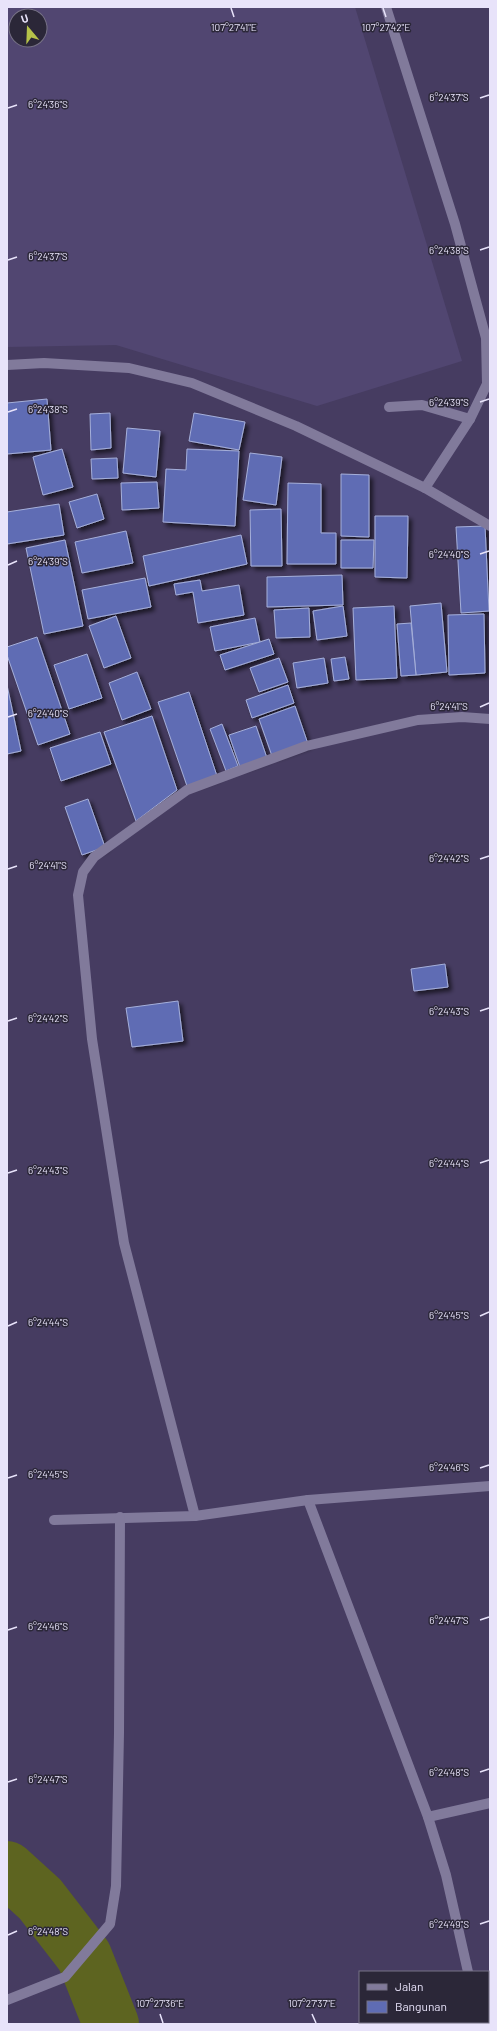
<svg xmlns="http://www.w3.org/2000/svg" width="497" height="2031" viewBox="0 0 497 2031" font-family="Barlow,sans-serif">
<defs>
<filter id="shadow"><feDropShadow dx="3.5" dy="3.5" stdDeviation="2" flood-color="#0009"/></filter>
</defs>
<rect width="100%" height="100%" fill="#463c61"/>
<!-- built -->
<path fill="#514671" fill-rule="evenodd" d="M7,7h348l107,354 -145,45 -201,-61 -109,2zM16,16h24v24h-24z"/>
<g fill="none" stroke-linecap="round" stroke-linejoin="round">
<!-- river -->
<path stroke="#5d6420" stroke-width="56" d="M7,1869l33,30 44,57 27,68"/>
</g>
<!-- building -->
<g fill="#5f6cb4" stroke="#a5afda" filter="url(#shadow)">
<path d="M47,399l4,51 -44,4v-51z"/>
<path d="M110,413l1,35 -20,2 -1,-36z"/>
<path d="M194,413l51,9 -6,28 -50,-9z"/>
<path d="M127,428l33,3 -4,46 -33,-4z"/>
<path d="M62,449l11,38 -30,8 -10,-38z"/>
<path d="M187,449l52,2 -4,75 -72,-4 3,-53 20,1z"/>
<path d="M250,453l32,4 -6,48 -33,-5z"/>
<path d="M117,458l1,20 -26,1 -1,-20z"/>
<path d="M341,474l28,1v62l-28,-1z"/>
<path d="M157,482l2,26 -37,2 -1,-27z"/>
<path d="M288,483l33,1v49h15v31h-49z"/>
<path d="M97,494l7,25 -27,9 -8,-26z"/>
<path d="M59,504l5,31 -57,9v-32z"/>
<path d="M281,509l1,57h-31l-1,-56z"/>
<path d="M375,516h33l-1,62 -32,-1z"/>
<path d="M485,526l4,85 -28,2 -5,-86z"/>
<path d="M126,531l7,32 -51,10 -7,-31z"/>
<path d="M241,535l6,29 -98,22 -6,-30z"/>
<path d="M65,540l18,86 -39,8 -18,-86z"/>
<path d="M341,540h33l-1,28h-32z"/>
<path d="M342,575l1,30 -76,2v-30z"/>
<path d="M145,578l6,29 -63,12 -6,-29z"/>
<path d="M200,580l2,11 37,-6 5,30 -46,8 -5,-31 -17,3 -2,-11z"/>
<path d="M441,603l6,69 -31,3 -6,-69z"/>
<path d="M343,606l4,30 -30,4 -4,-29z"/>
<path d="M394,606l3,72 -41,2 -3,-72z"/>
<path d="M309,608l1,29 -34,1 -2,-28z"/>
<path d="M484,614l1,59 -36,2 -1,-60z"/>
<path d="M116,616l15,42 -27,10 -15,-42z"/>
<path d="M255,618l5,24 -45,9 -5,-24z"/>
<path d="M411,623l5,52 -15,1 -4,-52z"/>
<path d="M37,637l33,97 -32,11 -31,-90v-8z"/>
<path d="M269,639l5,15 -49,16 -5,-15z"/>
<path d="M87,654l15,44 -33,11 -15,-44z"/>
<path d="M345,657l4,22 -15,2 -3,-22z"/>
<path d="M279,658l9,24 -29,10 -9,-24z"/>
<path d="M324,658l4,25 -31,5 -4,-25z"/>
<path d="M137,672l14,37 -29,11 -13,-37z"/>
<path d="M7,685l14,66 -14,3z"/>
<path d="M288,685l6,18 -42,15 -6,-18z"/>
<path d="M189,692l28,84 -30,10 -29,-84z"/>
<path d="M295,706l13,38 -36,12 -13,-37z"/>
<path d="M152,716l25,74 -41,31 -32,-89z"/>
<path d="M222,724l16,42 -12,5 -16,-42z"/>
<path d="M256,726l11,32 -27,9 -11,-32z"/>
<path d="M100,732l11,32 -50,17 -11,-33z"/>
<path d="M88,799l17,48 -23,8 -17,-48z"/>
<path d="M445,964l3,23 -34,4 -3,-22z"/>
<path d="M178,1001l5,40 -51,6 -6,-39z"/>
</g>
<g fill="none" stroke-linecap="round" stroke-linejoin="round">
<!-- minor -->
<g stroke="#817a9b" stroke-width="10">
<path d="M386,7l69,217 31,114 1,46 -17,35 -45,69"/>
<path d="M7,365l37,-2 85,5 63,15 104,43 129,62 65,38"/>
<path d="M389,407l33,-2 48,14"/>
<path d="M308,1500l120,317 18,58 22,97"/>
<path d="M195,1516l-71,-273 -32,-204 -14,-144 5,-23 11,-15 93,-67 119,-44 112,-26 44,-3 28,2"/>
<path d="M54,1520l141,-4 113,-16 182,-14"/>
<path d="M428,1817l62,-14"/>
<path d="M7,2000l58,-23 45,-53 6,-38 3,-153 1,-216"/>
<path d="M453,2024l9,-2"/>
</g>
</g>
<!-- ticks -->
<path fill="none" stroke="#e8e3fa" stroke-width="1.5" d="M231,8l3,9M383,8l3,9M480,98l9,-3M8,108l9,-3M480,250l9,-3M8,260l9,-3M480,402l9,-3M8,412l9,-3M480,554l9,-3M8,565l9,-4M480,707l9,-4M8,717l9,-3M480,859l9,-3M8,869l9,-3M480,1011l9,-3M8,1021l9,-3M480,1163l9,-3M8,1173l9,-3M480,1316l9,-4M8,1326l9,-4M480,1468l9,-3M8,1478l9,-3M480,1620l9,-3M8,1630l9,-3M480,1772l9,-3M8,1782l9,-3M480,1924l9,-3M8,1935l9,-4M160,2014l3,9M312,2014l4,9"/>
<g font-size="10" text-anchor="middle" fill="#e8e3fa" stroke="#2b2738" stroke-width="3" stroke-linejoin="round" paint-order="stroke">
<text x="234" y="31">107°27'41"E</text>
<text x="386" y="31">107°27'42"E</text>
<text x="449" y="101">6°24'37"S</text>
<text x="48" y="108">6°24'36"S</text>
<text x="449" y="254">6°24'38"S</text>
<text x="48" y="260">6°24'37"S</text>
<text x="449" y="406">6°24'39"S</text>
<text x="48" y="413">6°24'38"S</text>
<text x="449" y="558">6°24'40"S</text>
<text x="48" y="565">6°24'39"S</text>
<text x="449" y="710">6°24'41"S</text>
<text x="48" y="717">6°24'40"S</text>
<text x="449" y="862">6°24'42"S</text>
<text x="48" y="869">6°24'41"S</text>
<text x="449" y="1015">6°24'43"S</text>
<text x="48" y="1022">6°24'42"S</text>
<text x="449" y="1167">6°24'44"S</text>
<text x="48" y="1174">6°24'43"S</text>
<text x="449" y="1319">6°24'45"S</text>
<text x="48" y="1326">6°24'44"S</text>
<text x="449" y="1471">6°24'46"S</text>
<text x="48" y="1478">6°24'45"S</text>
<text x="449" y="1624">6°24'47"S</text>
<text x="48" y="1630">6°24'46"S</text>
<text x="449" y="1776">6°24'48"S</text>
<text x="48" y="1783">6°24'47"S</text>
<text x="449" y="1928">6°24'49"S</text>
<text x="48" y="1935">6°24'48"S</text>
<text x="160" y="2007">107°27'36"E</text>
<text x="312" y="2007">107°27'37"E</text>
</g>
<!-- border -->
<rect width="497" height="2031" fill="none" stroke="#e8e3fa" stroke-width="16"/>
<!-- legend -->
<rect x="359" y="1971" width="130" height="52" fill="#2b2738" stroke="#777286"/>
<rect x="367" y="1984" width="20" height="6" fill="#817a9b" stroke="#777286"/>
<text x="395" y="1991" font-size="12" fill="#e8e3fa">Jalan</text>
<rect x="367" y="2001" width="20" height="12" fill="#5f6cb4" stroke="#777286"/>
<text x="395" y="2011" font-size="12" fill="#e8e3fa">Bangunan</text>
<!-- north arrow -->
<g transform="translate(28 28) rotate(341)"><circle r="19" fill="#2b2738" stroke="#777286"/>
<path d="M0-3L7 15L0 10L-7 15Z" fill="#b5c249"/>
<text y="-6" font-size="11" font-weight="bold" text-anchor="middle" fill="#e8e3fa">U</text>
</g>
</svg>
